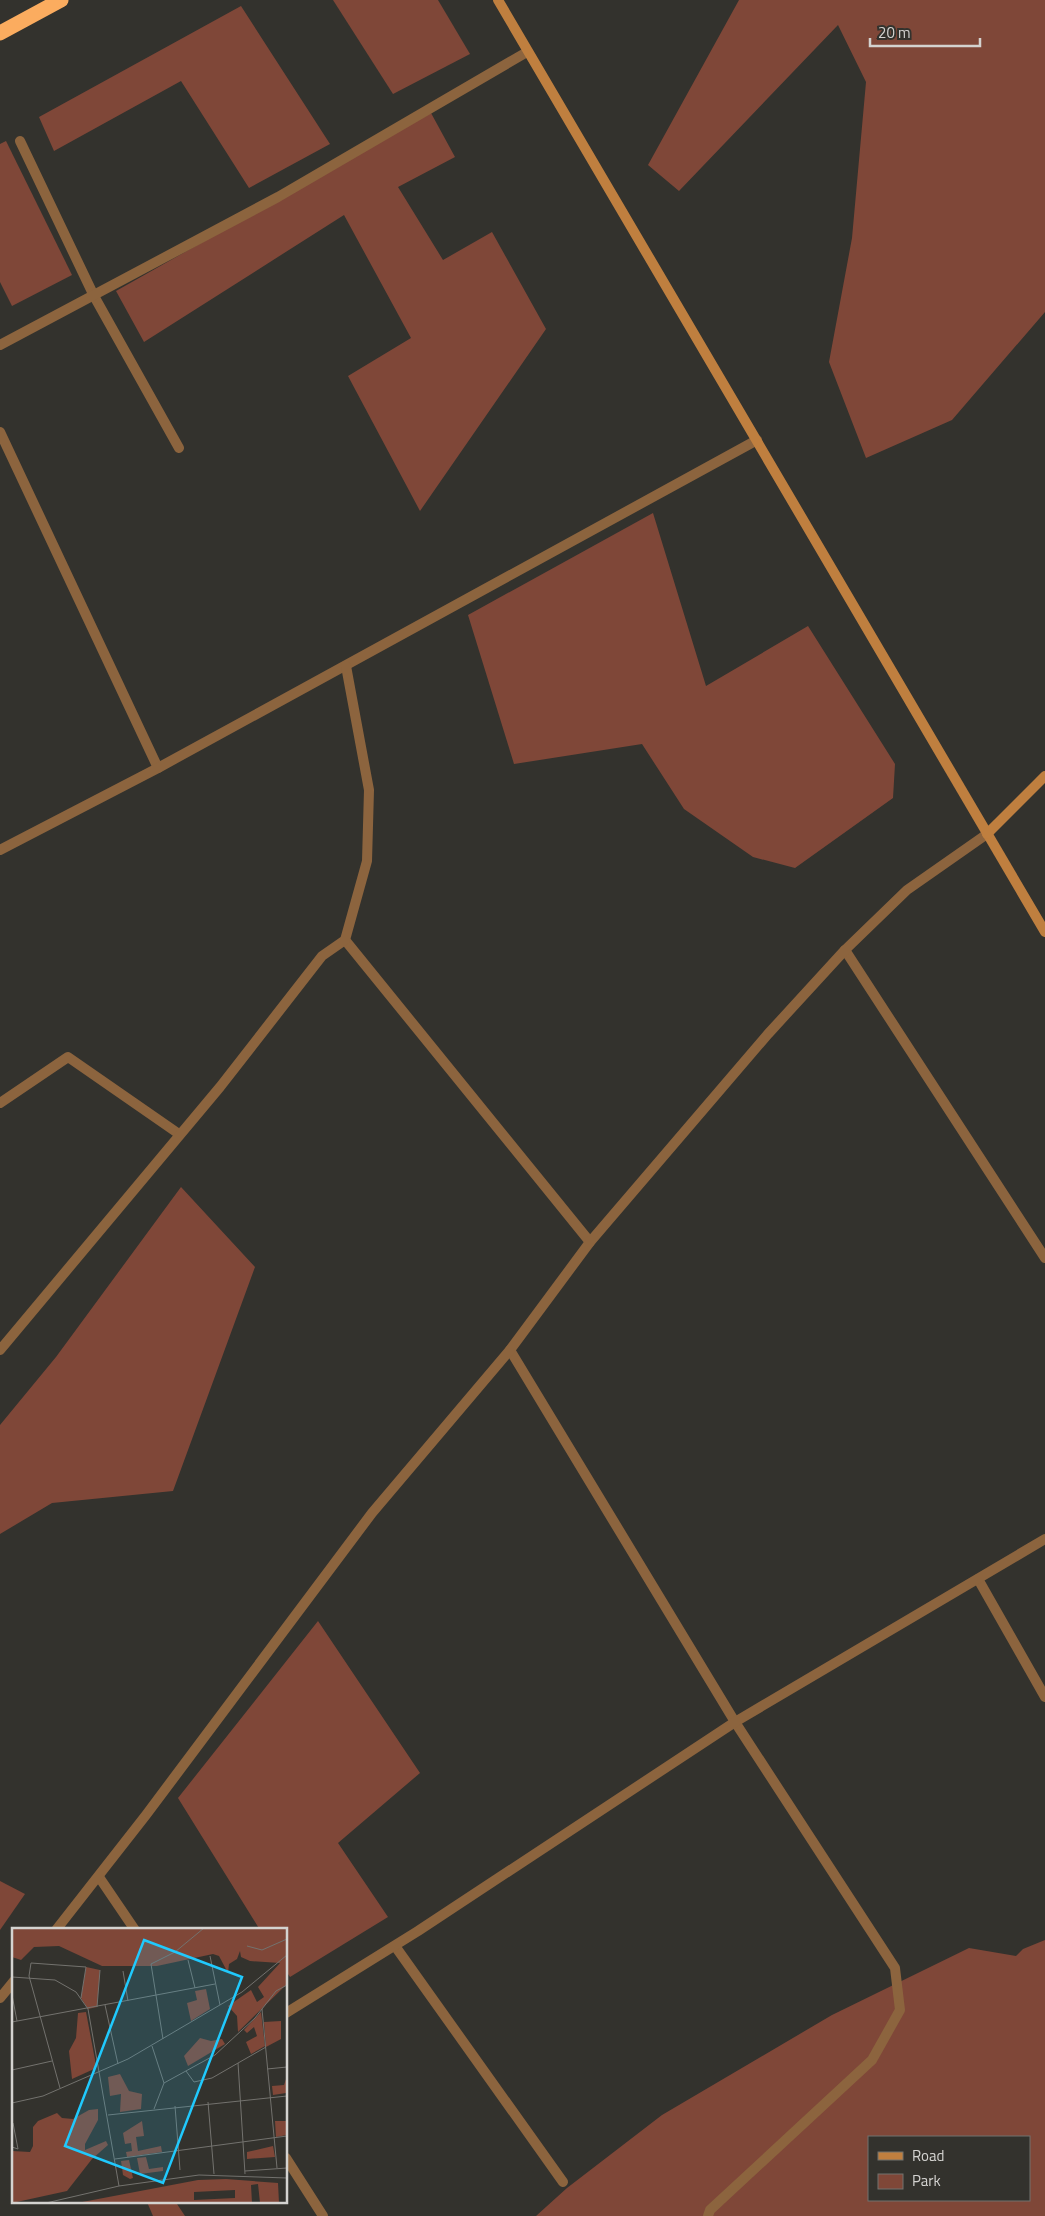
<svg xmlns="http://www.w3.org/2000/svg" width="1045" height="2216" viewBox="0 0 1045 2216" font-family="'Titillium Web',sans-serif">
<rect width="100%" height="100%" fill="#33322d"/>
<!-- green -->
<g fill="#7f4738" fill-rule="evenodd">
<path d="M333,0h105l32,54 -77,40z"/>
<path d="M739,0h306v312l-93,108 -86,38 -37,-96 23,-124 14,-156 -28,-57 -159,166 -31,-26z"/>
<path d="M241,6l89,138 -81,44 -68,-107 -127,70 -15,-34z"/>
<path d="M431,113l24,44 -57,30 45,73 49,-28 54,97 -126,182 -72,-135 63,-38 -67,-123 -200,127 -28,-51z"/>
<path d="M6,141l66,134 -60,31 -12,-24v-138z"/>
<path d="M653,513l53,173 102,-60 87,138 -2,34 -98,70 -42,-11 -69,-48 -42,-65 -128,20 -46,-149z"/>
<path d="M181,1187l74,80 -82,224 -121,12 -52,31v-109l56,-68z"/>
<path d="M318,1621l102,152 -82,70 50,74 -98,60 -4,-6v-41h-26l-82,-132z"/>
<path d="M0,1881l25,13 -25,36z"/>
<path d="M1045,1940v276h-509l31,-28 95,-73 170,-100 137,-67 47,8 7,-7zM869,2137h160v63h-160z"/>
<path d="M147,2202l30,2 8,12h-32z"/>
</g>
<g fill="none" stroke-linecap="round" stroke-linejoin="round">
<!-- lane -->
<path stroke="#8c643e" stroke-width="10" d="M20,141l74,155 85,152"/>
<!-- street -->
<g stroke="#8c643e" stroke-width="10">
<path d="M0,345l278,-148 249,-145"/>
<path d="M0,432l158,336"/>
<path d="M0,850l158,-82 599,-328"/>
<path d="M345,940l245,302"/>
<path d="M845,950l200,308"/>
<path d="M0,1103l68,-46 111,77"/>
<path d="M0,1350l220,-263 102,-131 23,-16 22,-79 2,-71 -23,-124"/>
<path d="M510,1350l225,372 160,246 5,42 -28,50 -162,150 -2,6"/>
<path d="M978,1579l67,118"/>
<path d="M99,1877l36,53"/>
<path d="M56,1930l90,-115 226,-302 138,-163 80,-108 178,-208 77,-84 62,-60 80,-56"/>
<path d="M395,1946l168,236"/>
<path d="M0,1998l14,-17"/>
<path d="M286,2013l132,-82 317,-209 310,-183"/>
<path d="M286,2158l37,58"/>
</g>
<!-- secondary -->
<g stroke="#bf7f3f" stroke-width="10">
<path d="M498,0l547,932"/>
<path d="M987,834l58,-58"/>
</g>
<!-- highway -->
<path stroke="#fbac5f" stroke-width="15" d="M0,33l61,-33"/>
</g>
<!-- overview -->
<g transform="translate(12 1928)">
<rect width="275" height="275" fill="#33322d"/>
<path d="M0,0h275v56l-49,48 -1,-16 -9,-10 23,-16 6,12 7,-5 -6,-10 22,-24 -30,-2 -9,-4 -1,-6 -3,8 -8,5 -1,9 -9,-17 -6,-2 -56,12h-55l-43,-20 -25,1 -13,13 -9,-3zM74,39l14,3 -3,37 -9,2 -7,-11zM194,61l4,20 -19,12 -4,-18 10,-3 -2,-9zM74,84l10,53 -2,4 -22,10 -3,-28 7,-13 2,-25zM249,84l4,34 -14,8 -5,-12 11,-6 -3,-9 -7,6 -3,-3zM269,93v18l-15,8 -2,-25zM188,110l11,3 11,-2 3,5 -37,22 -4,-10zM108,146l9,17 13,3 -1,15 -21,3 1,-18 -11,2 -2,-19zM275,148l-1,17 -13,2 -1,-9 12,-1zM86,181v11l-13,24v6l21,-9 2,4 -16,14 -25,32 -55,12v-52l18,1 3,-6v-19l5,-6 19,-8 5,5 11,1 16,-9zM130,193l2,15 -8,1 2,14 23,-5 1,6 -35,5 -1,-5 6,-1 -1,-8 -6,1 -2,-11zM263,193h12v14l-11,2zM261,218l2,11 -28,2v-7zM134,229l3,12 14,-2v4l-23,3 -3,-16zM117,232l4,18 -3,1 -7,-4 -2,-14zM214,251l52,4 1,20h-19l-2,-19 -7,1 1,18h-175l121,-23zM223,262v8l-41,2v-8z" fill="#7f4738" fill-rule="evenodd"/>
<path fill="none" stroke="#73726e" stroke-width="1" d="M235,18l15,4 25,-11M198,28l10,49M176,32l7,28M111,43l5,30M0,49l43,3 21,12 12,17 31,177M0,67l5,26M93,77l13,59M85,79l3,-37M250,81l15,159M0,94l203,-38M151,111l-12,-75 24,-12 29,-24M140,118l12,37M226,135l7,111M255,141l20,-2M0,142l40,-9M174,143l8,11 18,-4 54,-31M48,160l-31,-112 2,-13 55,4 -5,31M196,174l6,72M0,175l31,-7 85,-37 114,-67 45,-37M163,178l5,64M142,181l10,-26 51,-28 40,-37 21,-27 11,-6M96,187l179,-19M0,219l6,2 -5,-26M103,231l172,-23M233,243l42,-3M34,275l73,-17 80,-11 88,3"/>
<path fill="#20c9fd" fill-opacity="0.15" stroke="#20c9fd" stroke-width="2.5" d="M132,12l98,37 -79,206 -98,-37z"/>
<rect width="275" height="275" fill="none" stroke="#d4d3d0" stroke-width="2.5"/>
</g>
<!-- legend -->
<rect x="868" y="2136" width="162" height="65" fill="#33322d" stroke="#73726e"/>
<rect x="878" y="2152" width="25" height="8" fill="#bf7f3f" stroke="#73726e"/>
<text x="912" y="2161" font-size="15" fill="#d4d3d0">Road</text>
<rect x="878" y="2174" width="25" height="15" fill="#7f4738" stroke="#73726e"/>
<text x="912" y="2186" font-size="15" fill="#d4d3d0">Park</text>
<!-- scale -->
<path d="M870 38v8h110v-8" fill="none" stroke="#d4d3d0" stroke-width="2.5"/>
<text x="878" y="38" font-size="15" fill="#d4d3d0" stroke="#33322d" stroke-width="4" paint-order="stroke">20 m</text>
</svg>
